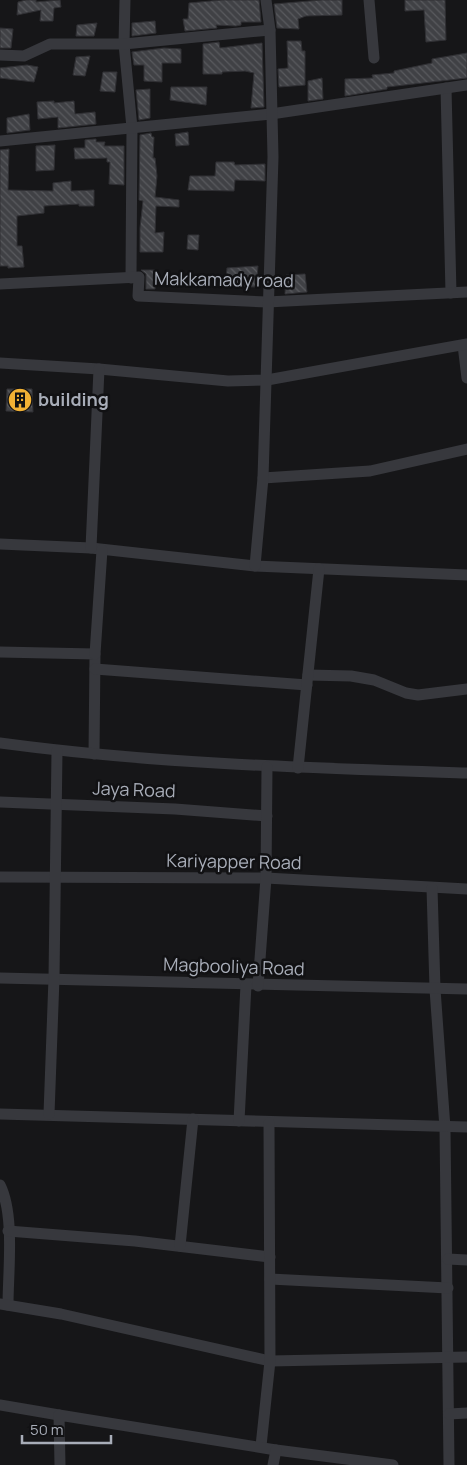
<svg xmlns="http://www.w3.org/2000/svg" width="467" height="1465" viewBox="0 0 467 1465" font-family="Manrope,sans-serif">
<defs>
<pattern id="building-back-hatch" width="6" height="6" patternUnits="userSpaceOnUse" patternTransform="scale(1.25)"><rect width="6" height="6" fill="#404145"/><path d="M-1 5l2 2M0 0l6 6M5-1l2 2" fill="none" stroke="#595a5e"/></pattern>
</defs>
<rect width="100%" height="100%" fill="#161618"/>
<!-- building -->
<g fill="url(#building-back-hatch)" stroke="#303034">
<path d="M26,0h10v2l24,-2 1,7 -7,1 -1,13h-13l1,-11 -24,5 1,-13z"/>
<path d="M222,0h37l2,22h-20v3l-5,1 -20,-1 1,3 -32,3 -2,-12h5l1,-16z"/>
<path d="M322,0h20v15l-36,1 -8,3 1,10 -22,-1 -3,-24z"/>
<path d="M405,0h40l1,40 -20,2 -2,-32 -19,1z"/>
<path d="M155,21l1,12 -24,3v-13z"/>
<path d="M97,23l-3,13h-18l1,-11z"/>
<path d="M0,28l13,1 -2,19h-11z"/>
<path d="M287,41h14l1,10h3v34l-26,2 -1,-18 10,-1z"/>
<path d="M219,42l1,6 42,-5 2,64 -13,1 3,-35 -9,-2 -23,1v2h-19v-30z"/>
<path d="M164,48l17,1v14h-19v19l-18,-1v-16h-10l-2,-13z"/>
<path d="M467,53v25l-80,9v2l-42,7v-17l28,-1 -1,-3 22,-2v-2l38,-8v-4z"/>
<path d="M90,56l-5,20 -12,-1 3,-18z"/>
<path d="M27,65l11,2 -4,15 -34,-4v-10z"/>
<path d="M103,72h14l-2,20 -15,-1z"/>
<path d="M322,78l1,21 -15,2v-20z"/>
<path d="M171,87h36l-1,18 -36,-5z"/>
<path d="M150,89v29l-11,2 -3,-30z"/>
<path d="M54,101v2l20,-2 1,13 20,-2 1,12 -38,4v-11l-20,2 -1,-17z"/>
<path d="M29,114l1,16 -23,3v-15z"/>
<path d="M188,132l1,13 -13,1 -1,-12z"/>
<path d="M151,133l1,4h2l-1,21h2l2,18 -2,21 24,3v7l-23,-1 -1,27 9,-1 -1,20h-23v-24l3,-27 -4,-1 1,-65z"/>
<path d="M96,139v3h9l-1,4h20v39l-15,-1 1,-22h-3v-4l-32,1 -1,-11h11v-8z"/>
<path d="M55,145l-1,25 -18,1v-25z"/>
<path d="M9,149l-1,41 45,1v-8l18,-2v10l23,-1v16h-15v-2l-35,2v7l-27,3v30h5l2,21 -16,1v-2h-8v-116z"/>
<path d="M216,162h18l1,3 30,-1v17l-30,-1 -1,11 -46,-1 2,-14h25z"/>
<path d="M188,235h11l-1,15 -11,-1z"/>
<path d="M258,266l-2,21 -30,-1 1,-18z"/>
<path d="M141,270h14v19h-9v-15z"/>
<path d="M305,274l2,18 -22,2 1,-19z"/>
<path d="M7,389h25l1,23 -27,-1z"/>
</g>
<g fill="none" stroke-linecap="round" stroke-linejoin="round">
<!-- minor -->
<g stroke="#37383d" stroke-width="11">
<path d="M125,0l-1,44 8,84 -1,150"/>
<path d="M369,0l5,58"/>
<path d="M0,55l24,1 26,-12h74l146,-14"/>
<path d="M446,88l5,205"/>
<path d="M0,141l271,-27 196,-29"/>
<path d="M0,284l139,-7 -1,19 129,6 200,-10"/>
<path d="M463,345l4,33"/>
<path d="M0,363l99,6 129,12 39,-1 200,-36"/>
<path d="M263,478l107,-7 97,-22"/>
<path d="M0,544l91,4 164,18 212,9"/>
<path d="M91,548l8,-179"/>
<path d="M255,566l8,-88 10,-321 -3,-127 -4,-30"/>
<path d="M0,652l95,2 -1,100"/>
<path d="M95,654l7,-104"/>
<path d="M95,669l212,16"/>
<path d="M308,675l43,1 23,4 32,13 12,2 49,-6"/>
<path d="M0,743c155,21 311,25 467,30"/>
<path d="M298,768l21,-199"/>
<path d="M0,802l175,7 92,7"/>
<path d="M0,877l266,1 201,11"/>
<path d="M432,888l3,101 10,139 4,337"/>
<path d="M0,978l467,11"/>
<path d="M258,986l8,-108 1,-111"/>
<path d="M0,1114l467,13"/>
<path d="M49,1114l5,-136 3,-227"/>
<path d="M239,1121l7,-136"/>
<path d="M0,1185c15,30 8,86 8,120"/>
<path d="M8,1231l127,10 135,16"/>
<path d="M180,1246l13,-127"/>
<path d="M448,1259l19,1"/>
<path d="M270,1279l178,9"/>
<path d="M0,1304l61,10 209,47 197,-4"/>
<path d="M0,1405l59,10"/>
<path d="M449,1414l18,-1"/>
<path d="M261,1446l9,-85 -1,-238"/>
<path d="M60,1465l-1,-50 217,35 117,15"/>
<path d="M273,1465l3,-15"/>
</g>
</g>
<!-- icons -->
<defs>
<g id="building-disc" transform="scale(1.25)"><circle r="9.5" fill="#f2b134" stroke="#111113"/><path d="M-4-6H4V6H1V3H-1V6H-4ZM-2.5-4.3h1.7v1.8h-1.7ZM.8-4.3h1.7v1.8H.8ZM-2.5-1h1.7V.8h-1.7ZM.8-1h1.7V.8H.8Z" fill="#111"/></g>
</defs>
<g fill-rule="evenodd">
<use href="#building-disc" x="20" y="400"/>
</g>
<g text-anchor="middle" stroke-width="5" stroke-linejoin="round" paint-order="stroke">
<!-- street labels -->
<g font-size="18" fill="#a8adb8" stroke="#111113">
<text transform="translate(224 280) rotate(1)" y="6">Makkamady road</text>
<text transform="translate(134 790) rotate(2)" y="6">Jaya Road</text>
<text transform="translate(234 862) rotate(1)" y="6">Kariyapper Road</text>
<text transform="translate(234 967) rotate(2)" y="6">Magbooliya Road</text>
</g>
<!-- poi labels -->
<g font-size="18" font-weight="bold" fill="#a8adb8" stroke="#111113" text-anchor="start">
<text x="38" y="406">building</text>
</g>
</g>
<!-- scale -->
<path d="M22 1435v8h89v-8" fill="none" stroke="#a8adb8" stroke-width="2.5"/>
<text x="30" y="1435" font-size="15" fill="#a8adb8" stroke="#111113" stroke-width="4" paint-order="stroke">50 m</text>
</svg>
